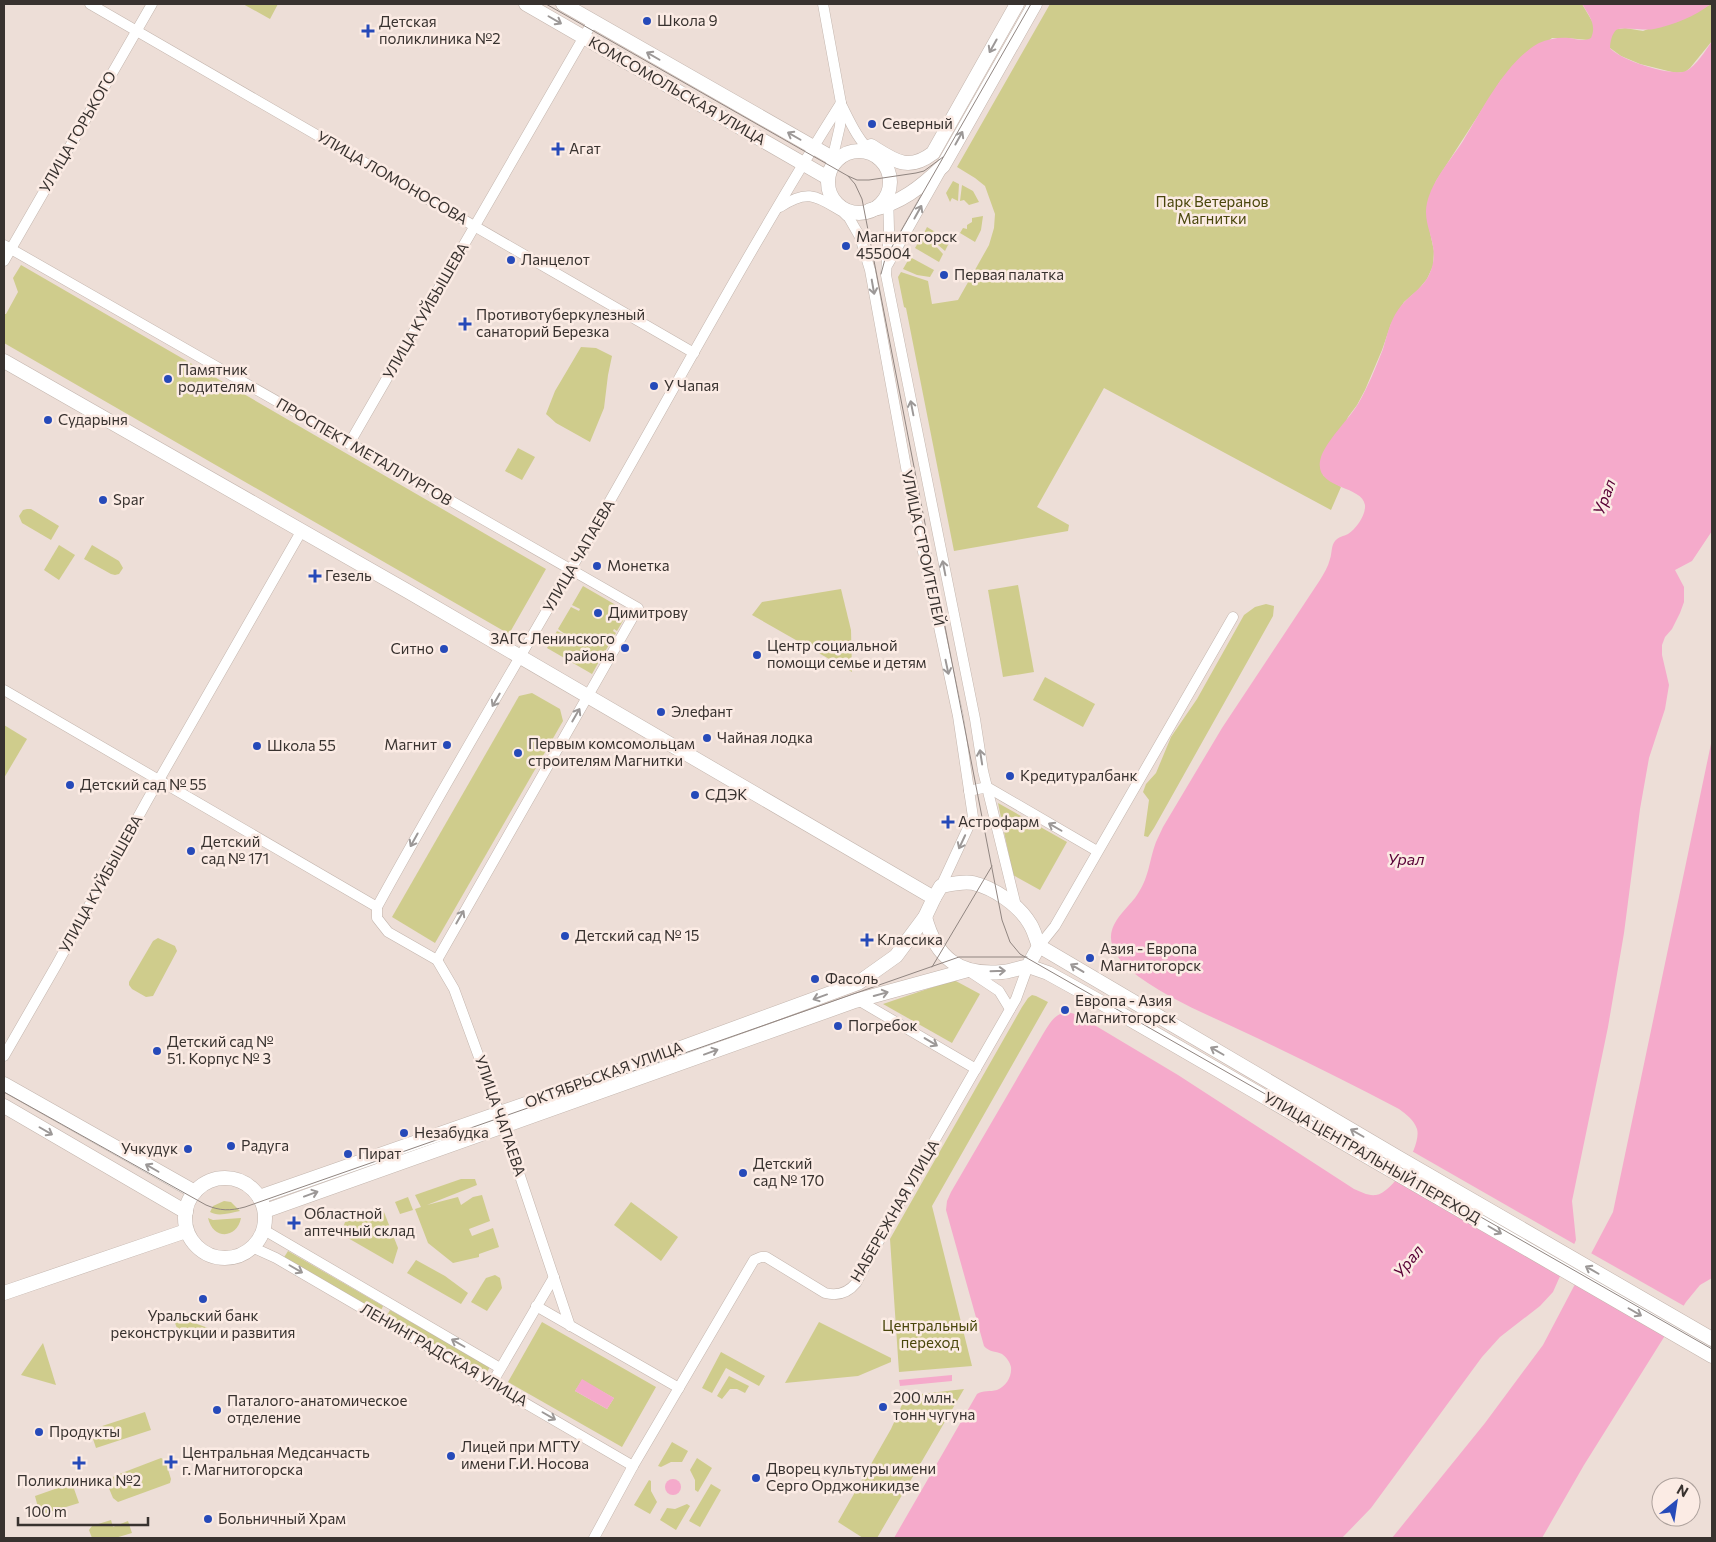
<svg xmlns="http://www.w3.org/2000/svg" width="1716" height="1542" viewBox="0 0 1716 1542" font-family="Commissioner,sans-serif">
<rect width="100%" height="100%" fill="#edded7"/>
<!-- green -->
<g fill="#cfcc8c" fill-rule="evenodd">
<path d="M243,4h35l-8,15z"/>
<path d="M1050,4h532l10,17 27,8 6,-1 18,3 69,-27v37l-22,27 -5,4 -9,1 -36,-9 -19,-8 -11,-8 -22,-8 -21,-2h-15l-51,42 -65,101 -9,24v13l7,33 -1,15 -6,13 -9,11 -14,12 -13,22 -9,26 -17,40 -8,15 -9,12 -25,58 18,12 -10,23 -227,-122 -67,119 32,18 -1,6 -114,20 -48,-243 -2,-1 -6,-30 3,-5 27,9 4,23 26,-4 31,-55 5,-17 1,-14 -10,-28 -10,-8 -18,-11z"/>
<path d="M953,181l6,3 -1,17 -6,-3 -2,4 -4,-9z"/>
<path d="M962,185l11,6 6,11 -10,3 -5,-5 -4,1z"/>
<path d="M983,216l-2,14 -6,12 -15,-9 3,-5 4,1v-4l5,-3v-4z"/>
<path d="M927,227l23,14 -5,10 -21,-18z"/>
<path d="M922,236l10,6 11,12 -4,8 -24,-14z"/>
<path d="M910,257l24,13 -4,7 -13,-2 -14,-6z"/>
<path d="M21,265l525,304 -37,65 -505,-291v-29h2l12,-22 -5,-14z"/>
<path d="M581,347l15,1 16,8 -4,19 -4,33 -14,34 -34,-19 -10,-9 9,-23z"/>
<path d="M518,448l17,9 -13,23 -17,-9z"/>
<path d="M27,509h4l28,17 -8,14 -29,-17 -3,-7 4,-6z"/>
<path d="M59,545l16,10 -16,25 -15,-10z"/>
<path d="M92,545l27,16 4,7 -4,6 -4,1 -4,-1 -27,-15z"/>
<path d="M1018,585l16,87 -31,5 -15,-87z"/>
<path d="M583,586l45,26 -11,19 -3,-2 -1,2 3,2 -13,22 -3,-2 -2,3 3,2 -9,16 -45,-26 10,-17 8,4v-1l-7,-5 13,-22 8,4 1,-2 -8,-4z"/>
<path d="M841,589l10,41 1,42 -100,-57 10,-13z"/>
<path d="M1266,604l8,2 -1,10 -119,212 -6,9 -4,-1 5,-36 -6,-8 3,-8 10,-11 15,-36 26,-38 47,-84 11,-8z"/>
<path d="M1045,677l50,27 -12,23 -50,-27z"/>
<path d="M532,693l28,16 3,12 -128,222 -43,-26 127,-221z"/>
<path d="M4,725l23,14 -23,39z"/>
<path d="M998,803l69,39 -27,48 -27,-15z"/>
<path d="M158,938l17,8 2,5 -24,45 -7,1 -14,-8 -3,-4v-3l24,-41z"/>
<path d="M954,980l26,14 -28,49 -69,-39z"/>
<path d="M1032,995l4,1 12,6 -116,204 40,160 -73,6 -9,-133 132,-232 6,-9z"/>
<path d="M461,1179h14l2,6 -50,20 31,-8 3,8 12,-8 9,-2 8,26 -21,8 3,7 21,-8 6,19 -20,7v3l-26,6 -25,-20 -13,-34 6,-2 -6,-12z"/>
<path d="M408,1197l5,13 -13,4 -5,-12z"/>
<path d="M224,1201l7,1 9,9c-10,2 -22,6 -30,1l3,-6z"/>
<path d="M631,1202l47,35 -17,24 -47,-36z"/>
<path d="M382,1207l16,41 -5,16 -52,-30 4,-12z"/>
<path d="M208,1218l5,2 28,-2c-4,21 -28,22 -33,0z"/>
<path d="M288,1251l95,55 -4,9 -96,-56z"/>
<path d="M416,1260l29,16 23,17 -7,11 -54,-31z"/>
<path d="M495,1275l5,3 2,10 -15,23 -16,-9 15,-24z"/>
<path d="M390,1310l100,57 -5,8 -100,-56z"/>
<path d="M172,1315l39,14 -30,10z"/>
<path d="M542,1322l114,65 -34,60 -114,-65zM582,1380l32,18 -7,11 -32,-18z"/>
<path d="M819,1322l72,36v4l-33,14 -73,7z"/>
<path d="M43,1343l13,42 -35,-10z"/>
<path d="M721,1352l44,24 -6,10 -33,-18 -14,25 -10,-5z"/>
<path d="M729,1376l20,10 -4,7 -8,-4h-7l-8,10 -5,-3z"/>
<path d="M964,1389l-87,149h-14l-25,-16 53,-93 10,-22 3,-11z"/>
<path d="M145,1412l6,18 -55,18 -6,-18z"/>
<path d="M672,1442l16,9 -6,11h-11l-10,5 -3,-1z"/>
<path d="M161,1458l4,2 6,19 -1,4 -52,19 -5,-4 -5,-12 6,-10z"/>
<path d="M697,1458l15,10 -14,24 -3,-2v-10l-5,-10z"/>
<path d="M649,1480l2,1v10l6,11 -7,12 -16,-9z"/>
<path d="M72,1483l7,20 -39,12 -5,-19z"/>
<path d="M711,1484l10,6 -21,37 -11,-6z"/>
<path d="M687,1504l3,2 -14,24 -16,-10 7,-12 8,1z"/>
<path d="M111,1520l2,7 15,-6 4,12 -17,5h-23l-3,-8 3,-4z"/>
</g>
<!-- water -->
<g fill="#f5aacb">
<path d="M1582,4h129c-16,12 -37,21 -57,25 -9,2 -32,-3 -38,1 -4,4 -6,12 -6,18 10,12 62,29 76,23 10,-5 20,-21 26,-30v490l-20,30 -17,9 9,17v15l-4,11 -8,16 -7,8 -3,8v10l7,30 -4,24 -16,49 -9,51 -16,124 -16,94 -36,174 4,39 -23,52 -13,14 -40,31 -18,20 -111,151 -29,30h-448l83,-144c6,-4 13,-2 20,-4 9,-4 15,-13 14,-23 -1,-5 -5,-10 -9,-13 -7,-3 -13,-2 -18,-8l-38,-136 1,-9 4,-9 92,-158c10,-17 18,-28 38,-17l97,58 176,114c7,3 14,7 22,6 18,-3 46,-50 41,-66 -3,-9 -11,-15 -18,-20 -52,-27 -104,-53 -157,-78 -38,-18 -81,-35 -113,-62 -9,-7 -19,-22 -18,-33 1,-15 15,-27 24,-38 15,-21 13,-34 21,-56l7,-15 59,-99 98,-148c4,-7 8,-13 10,-21 2,-6 1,-13 5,-18 3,-4 9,-5 13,-7 8,-5 18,-19 17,-29 -3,-21 -54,-15 -44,-48 6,-17 27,-37 37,-53 10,-17 18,-37 25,-55 4,-13 7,-28 15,-39 8,-13 23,-20 30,-33 16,-31 -7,-48 -1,-74 6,-24 23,-42 36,-62 19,-31 43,-80 76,-98 9,-4 20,-6 30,-5 7,1 15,4 22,0 6,-13 -2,-23 -9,-34z"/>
<path d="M1712,739v539l-12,7 -14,17 -102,163 -42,73h-150l93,-115 58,-78 70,-133z"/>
<path d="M952,1375v6l-52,5 -1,-6z"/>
<path d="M582,1379l32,19 -7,11 -32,-18z"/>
<circle cx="673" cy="1487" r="8"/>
</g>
<!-- pier -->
<g fill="#edded7">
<path d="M1410,1150l166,95 -12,31 -163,-107z"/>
<path d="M1589,1252l97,55 -18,28 -95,-54z"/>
</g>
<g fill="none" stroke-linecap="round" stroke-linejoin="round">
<!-- minor casing -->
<g stroke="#c3b5ad" stroke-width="11">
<g id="minor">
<path d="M90,4l604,349"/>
<path d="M823,4l18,99 -1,23 -11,47"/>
<path d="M842,106c9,18 16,34 31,48"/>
<path d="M888,192l1,38 -3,45 89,444 8,52 33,135"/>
<path d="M780,207c29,-19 37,-10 63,5l4,4"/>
<path d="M844,209l16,28 10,33 42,230 46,216 15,101 -32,69"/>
<path d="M4,245l634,363 -201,352"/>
<path d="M4,261l148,-257"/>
<path d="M888,264l52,-92"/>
<path d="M349,444l244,-423"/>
<path d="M4,690l373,217"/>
<path d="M969,791l18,-4 110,64"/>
<path d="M1039,946l16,-20 178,-309"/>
<path d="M969,971l30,20 11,18"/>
<path d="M858,1000l118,69"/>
<path d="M4,1056l53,-92 91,-165 154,-269"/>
<path d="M264,1230l236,138"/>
<path d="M252,1247l24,11 357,208"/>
<path d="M536,1306l143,82"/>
<path d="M570,1326l-76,-228 -40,-109 -17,-29 -49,-28 -11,-14v-11c74,-135 154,-267 230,-401 77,-135 151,-272 234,-403"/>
<path d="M492,1383l62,-106"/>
<path d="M594,1538l39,-72 121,-206 7,-3h5l59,36c12,3 23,0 31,-10l61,-112 99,-172 12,-33"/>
</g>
</g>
<!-- major casing -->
<g stroke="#c3b5ad" stroke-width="15">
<g id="major">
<path d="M526,4l302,174"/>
<path d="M563,4l273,156"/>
<path d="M871,146c24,15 37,26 62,7l84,-149"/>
<circle cx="859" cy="182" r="31"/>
<path d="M870,210c30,-6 51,-23 73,-44l92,-162"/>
<path d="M4,361l405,231 525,306"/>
<path d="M925,917c11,41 34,59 77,55 9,-1 18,-4 26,-6l11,-20"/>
<path d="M1039,946l360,212 313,181"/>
<path d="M1028,966l20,7 47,26 617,357"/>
<path d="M4,1084l191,108"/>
<path d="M4,1106l182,106"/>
<circle cx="225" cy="1218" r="40"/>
<path d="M259,1197l318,-111 281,-103 38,-27 29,-39 9,-19 7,-12c10,-2 22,-5 32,-3 21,5 46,22 57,41 4,6 6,15 9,22"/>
<path d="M265,1211l590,-210 113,-31"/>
<path d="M4,1293l182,-62"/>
</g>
</g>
<!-- minor -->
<use href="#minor" stroke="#fff" stroke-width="10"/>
<!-- major -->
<use href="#major" stroke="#fff" stroke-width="14"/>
<!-- tram -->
<g stroke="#908580" stroke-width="1">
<path d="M546,4l302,172 9,4h12l47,-7 8,-2 19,-14"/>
<path d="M848,176l7,8 7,15 140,721 8,22 10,12 692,395"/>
<path d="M881,274l4,-15 146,-255"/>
<path d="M932,967l60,-101"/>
<path d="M4,1092l202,113c14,6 24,6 39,2l714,-250h68"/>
</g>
</g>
<!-- one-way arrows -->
<defs><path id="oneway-shaft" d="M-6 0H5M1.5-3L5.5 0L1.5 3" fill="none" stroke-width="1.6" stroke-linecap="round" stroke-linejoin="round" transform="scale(1.25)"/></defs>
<g stroke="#9c9897">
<use href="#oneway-shaft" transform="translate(555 20) rotate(30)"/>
<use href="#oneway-shaft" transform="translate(993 46) rotate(119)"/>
<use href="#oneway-shaft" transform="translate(653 56) rotate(-150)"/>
<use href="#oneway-shaft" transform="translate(794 136) rotate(-150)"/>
<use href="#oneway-shaft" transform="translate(959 138) rotate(-61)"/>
<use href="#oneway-shaft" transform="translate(918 212) rotate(-61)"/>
<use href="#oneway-shaft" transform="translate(873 287) rotate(80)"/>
<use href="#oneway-shaft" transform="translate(912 408) rotate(-101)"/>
<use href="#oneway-shaft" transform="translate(944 568) rotate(-101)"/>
<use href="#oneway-shaft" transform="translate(947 667) rotate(78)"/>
<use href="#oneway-shaft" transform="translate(496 700) rotate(120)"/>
<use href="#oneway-shaft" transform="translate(576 715) rotate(-60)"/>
<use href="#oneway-shaft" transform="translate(981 757) rotate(-99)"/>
<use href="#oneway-shaft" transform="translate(1055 827) rotate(-150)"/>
<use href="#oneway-shaft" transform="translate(414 840) rotate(119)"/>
<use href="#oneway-shaft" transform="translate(962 842) rotate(115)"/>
<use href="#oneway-shaft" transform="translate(460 917) rotate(-60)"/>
<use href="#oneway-shaft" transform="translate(1077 968) rotate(-149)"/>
<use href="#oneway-shaft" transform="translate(998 971) rotate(-2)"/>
<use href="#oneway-shaft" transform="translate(881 994) rotate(-15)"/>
<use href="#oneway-shaft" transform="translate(820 997) rotate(160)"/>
<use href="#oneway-shaft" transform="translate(931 1042) rotate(31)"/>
<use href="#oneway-shaft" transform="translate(1217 1051) rotate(-150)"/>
<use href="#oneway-shaft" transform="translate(711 1052) rotate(-20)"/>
<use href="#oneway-shaft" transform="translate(46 1131) rotate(30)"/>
<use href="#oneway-shaft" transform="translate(1357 1133) rotate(-150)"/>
<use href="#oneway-shaft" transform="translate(152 1168) rotate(-150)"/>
<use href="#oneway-shaft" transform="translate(311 1194) rotate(-20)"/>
<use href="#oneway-shaft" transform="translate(1495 1230) rotate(30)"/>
<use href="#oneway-shaft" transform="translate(296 1269) rotate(30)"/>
<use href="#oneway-shaft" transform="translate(1592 1270) rotate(-150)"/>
<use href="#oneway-shaft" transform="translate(1635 1312) rotate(30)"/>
<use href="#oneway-shaft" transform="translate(458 1343) rotate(-150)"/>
<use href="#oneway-shaft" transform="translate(549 1416) rotate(30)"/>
</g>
<!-- markers -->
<g fill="#264ab9" stroke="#fbebe4" stroke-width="2">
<circle cx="647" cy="21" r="5"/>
<path d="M365.5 23.5h5v5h5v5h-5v5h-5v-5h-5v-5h5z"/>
<circle cx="872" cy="124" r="5"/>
<path d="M555.5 141.5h5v5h5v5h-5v5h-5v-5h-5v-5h5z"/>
<circle cx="846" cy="246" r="5"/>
<circle cx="511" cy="260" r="5"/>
<circle cx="944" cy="275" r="5"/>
<path d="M462.5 316.5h5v5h5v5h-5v5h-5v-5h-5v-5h5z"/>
<circle cx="168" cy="379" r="5"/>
<circle cx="654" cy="386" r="5"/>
<circle cx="48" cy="420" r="5"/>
<circle cx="103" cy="500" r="5"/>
<circle cx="597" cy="566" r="5"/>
<path d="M312.5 568.5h5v5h5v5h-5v5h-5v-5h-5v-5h5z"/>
<circle cx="598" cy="613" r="5"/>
<circle cx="625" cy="648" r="5"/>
<circle cx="444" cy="649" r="5"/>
<circle cx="757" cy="655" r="5"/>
<circle cx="661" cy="712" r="5"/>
<circle cx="707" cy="738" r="5"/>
<circle cx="447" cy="745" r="5"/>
<circle cx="257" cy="746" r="5"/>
<circle cx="518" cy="753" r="5"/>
<circle cx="1010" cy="776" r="5"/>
<circle cx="70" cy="785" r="5"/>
<circle cx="695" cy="795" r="5"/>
<path d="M945.5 814.5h5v5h5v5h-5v5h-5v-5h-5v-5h5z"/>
<circle cx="191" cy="851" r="5"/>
<circle cx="565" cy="936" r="5"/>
<path d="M864.5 932.5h5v5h5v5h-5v5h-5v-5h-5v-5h5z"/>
<circle cx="1090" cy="958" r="5"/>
<circle cx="815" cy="979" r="5"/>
<circle cx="1065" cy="1010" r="5"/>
<circle cx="838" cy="1026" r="5"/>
<circle cx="157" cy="1051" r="5"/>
<circle cx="404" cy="1133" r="5"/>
<circle cx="231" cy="1146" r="5"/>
<circle cx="188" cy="1149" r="5"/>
<circle cx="348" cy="1154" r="5"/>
<circle cx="743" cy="1173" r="5"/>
<path d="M291.5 1215.5h5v5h5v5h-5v5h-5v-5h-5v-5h5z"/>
<circle cx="203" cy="1299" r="5"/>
<circle cx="883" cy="1407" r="5"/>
<circle cx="217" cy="1410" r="5"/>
<circle cx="39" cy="1432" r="5"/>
<circle cx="451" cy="1456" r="5"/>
<path d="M168.5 1454.5h5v5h5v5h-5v5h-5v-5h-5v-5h5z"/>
<path d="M76.5 1455.5h5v5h5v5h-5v5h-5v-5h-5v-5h5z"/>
<circle cx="756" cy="1478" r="5"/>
<circle cx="208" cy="1519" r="5"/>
</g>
<g text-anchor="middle" stroke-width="5" stroke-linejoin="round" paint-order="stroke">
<!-- poi labels -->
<g font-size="15" fill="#38322f" stroke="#fbebe4" text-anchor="start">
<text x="657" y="26">Школа 9</text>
<text x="379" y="27">Детская<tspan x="379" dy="17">поликлиника №2</tspan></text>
<text x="882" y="129">Северный</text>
<text x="569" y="154">Агат</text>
<text x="856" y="242">Магнитогорск<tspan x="856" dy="17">455004</tspan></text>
<text x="521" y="265">Ланцелот</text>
<text x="954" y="280">Первая палатка</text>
<text x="476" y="320">Противотуберкулезный<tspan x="476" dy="17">санаторий Березка</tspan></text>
<text x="178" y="375">Памятник<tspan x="178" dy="17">родителям</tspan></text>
<text x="664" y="391">У Чапая</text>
<text x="58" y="425">Сударыня</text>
<text x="113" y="505">Spar</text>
<text x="607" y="571">Монетка</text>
<text x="325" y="581">Гезель</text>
<text x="608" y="618">Димитрову</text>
<text x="615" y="644" text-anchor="end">ЗАГС Ленинского<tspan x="615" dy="17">района</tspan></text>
<text x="767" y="651">Центр социальной<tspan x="767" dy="17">помощи семье и детям</tspan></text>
<text x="434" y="654" text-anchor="end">Ситно</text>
<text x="671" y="717">Элефант</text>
<text x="717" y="743">Чайная лодка</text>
<text x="528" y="749">Первым комсомольцам<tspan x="528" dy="17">строителям Магнитки</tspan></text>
<text x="437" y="750" text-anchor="end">Магнит</text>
<text x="267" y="751">Школа 55</text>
<text x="1020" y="781">Кредитуралбанк</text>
<text x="80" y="790">Детский сад № 55</text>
<text x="705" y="800">СДЭК</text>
<text x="958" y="827">Астрофарм</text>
<text x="201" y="847">Детский<tspan x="201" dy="17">сад № 171</tspan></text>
<text x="575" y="941">Детский сад № 15</text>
<text x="877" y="945">Классика</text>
<text x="1100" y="954">Азия - Европа<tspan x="1100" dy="17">Магнитогорск</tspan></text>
<text x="825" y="984">Фасоль</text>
<text x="1075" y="1006">Европа - Азия<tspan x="1075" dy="17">Магнитогорск</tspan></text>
<text x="848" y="1031">Погребок</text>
<text x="167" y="1047">Детский сад №<tspan x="167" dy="17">51. Корпус № 3</tspan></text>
<text x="414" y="1138">Незабудка</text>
<text x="241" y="1151">Радуга</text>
<text x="178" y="1154" text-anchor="end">Учкудук</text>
<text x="358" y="1159">Пират</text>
<text x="753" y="1169">Детский<tspan x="753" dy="17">сад № 170</tspan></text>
<text x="304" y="1219">Областной<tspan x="304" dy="17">аптечный склад</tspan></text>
<text x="203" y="1321" text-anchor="middle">Уральский банк<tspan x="203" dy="17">реконструкции и развития</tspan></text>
<text x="893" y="1403">200 млн.<tspan x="893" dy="17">тонн чугуна</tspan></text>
<text x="227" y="1406">Паталого-анатомическое<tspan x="227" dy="17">отделение</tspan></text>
<text x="49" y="1437">Продукты</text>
<text x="461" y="1452">Лицей при МГТУ<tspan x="461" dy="17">имени Г.И. Носова</tspan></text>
<text x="182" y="1458">Центральная Медсанчасть<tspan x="182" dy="17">г. Магнитогорска</tspan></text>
<text x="766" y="1474">Дворец культуры имени<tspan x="766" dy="17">Серго Орджоникидзе</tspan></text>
<text x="79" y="1486" text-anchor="middle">Поликлиника №2</text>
<text x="218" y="1524">Больничный Храм</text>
</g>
<!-- street labels -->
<g font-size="15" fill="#38322f" stroke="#fbebe4">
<text transform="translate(677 91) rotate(30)" y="5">КОМСОМОЛЬСКАЯ УЛИЦА</text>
<text transform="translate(78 132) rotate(-60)" y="5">УЛИЦА ГОРЬКОГО</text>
<text transform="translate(392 178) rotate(30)" y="5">УЛИЦА ЛОМОНОСОВА</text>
<text transform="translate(426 311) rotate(-60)" y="5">УЛИЦА КУЙБЫШЕВА</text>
<text transform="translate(364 452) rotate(30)" y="5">ПРОСПЕКТ МЕТАЛЛУРГОВ</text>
<text transform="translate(923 548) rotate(78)" y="5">УЛИЦА СТРОИТЕЛЕЙ</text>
<text transform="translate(579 556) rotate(-60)" y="5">УЛИЦА ЧАПАЕВА</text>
<text transform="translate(101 884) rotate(-61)" y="5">УЛИЦА КУЙБЫШЕВА</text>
<text transform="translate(604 1075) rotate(-20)" y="5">ОКТЯБРЬСКАЯ УЛИЦА</text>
<text transform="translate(500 1116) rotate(71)" y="5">УЛИЦА ЧАПАЕВА</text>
<text transform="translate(1372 1158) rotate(30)" y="5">УЛИЦА ЦЕНТРАЛЬНЫЙ ПЕРЕХОД</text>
<text transform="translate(895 1211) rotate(-60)" y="5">НАБЕРЕЖНАЯ УЛИЦА</text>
<text transform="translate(444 1355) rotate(30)" y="5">ЛЕНИНГРАДСКАЯ УЛИЦА</text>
</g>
<!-- park labels -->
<g font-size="15" fill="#49460b" stroke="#fbebe4">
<text x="1212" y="207">Парк Ветеранов<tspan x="1212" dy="17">Магнитки</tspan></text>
<text x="930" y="1331">Центральный<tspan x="930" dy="17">переход</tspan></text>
</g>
<!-- water labels -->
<g font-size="16" font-style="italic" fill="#580035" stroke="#fbebe4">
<text transform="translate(1604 497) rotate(-70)" y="6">Урал</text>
<text x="1406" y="865">Урал</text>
<text transform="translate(1408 1261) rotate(-51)" y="6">Урал</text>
</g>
</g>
<!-- border -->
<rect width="1716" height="1542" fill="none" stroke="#38322f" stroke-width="10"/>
<!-- north arrow -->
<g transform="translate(1676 1502) rotate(30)"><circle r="24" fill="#fbebe4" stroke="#ada19c"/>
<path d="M0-4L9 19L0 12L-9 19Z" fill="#264ab9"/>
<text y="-8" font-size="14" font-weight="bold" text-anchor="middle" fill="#38322f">N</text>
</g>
<!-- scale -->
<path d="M18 1517v8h130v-8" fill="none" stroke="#38322f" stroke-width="2.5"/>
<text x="25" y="1517" font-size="15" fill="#38322f" stroke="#fbebe4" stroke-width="4" paint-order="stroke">100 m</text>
</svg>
